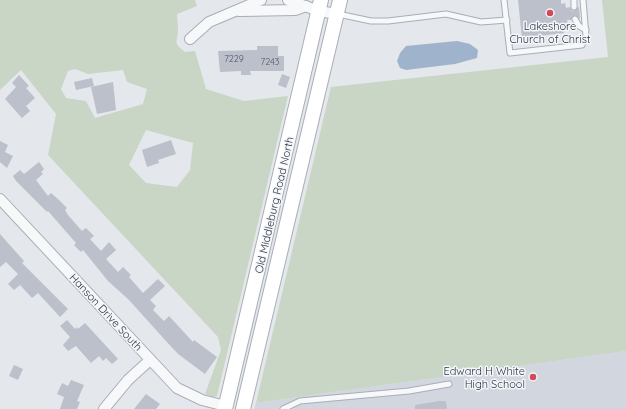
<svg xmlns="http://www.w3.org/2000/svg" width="626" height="409" viewBox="0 0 626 409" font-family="Quicksand,sans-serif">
<rect width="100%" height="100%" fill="#e4e7ec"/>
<!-- built -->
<path fill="#d2d6de" d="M626,351v58h-372l2,-6z"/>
<!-- green -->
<g fill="#c9d6c5" fill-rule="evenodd">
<path d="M0,0h195l2,6 -20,8c0,6 1,11 1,17 -1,12 -5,12 7,21l10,-1 11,38 38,12 44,-5 -71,300 -4,1 -8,-3 16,-44 -3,-13 -170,-182 8,-41 -35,-44 -21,20zM75,69l13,5 35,-4 4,12 20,7 -4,15 -48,14 -9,-17 -20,-3 -5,-9 7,-18zM146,130l47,13 -3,27 -13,17 -31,-4 -17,-18z"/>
<path d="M602,0h24v351l-370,52 75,-316 277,-30z"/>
</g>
<!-- water -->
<path fill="#9fb4cc" d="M457,41l13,3 8,6 -1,8 -22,6 -49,6 -6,-2 -3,-7 3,-8 6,-7z"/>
<!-- building -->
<g fill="#bbc0ca">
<path d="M518,0h43v4l4,-1 1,5 4,-1 2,4 4,-1 3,-4 1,13 -5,-4 -4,5h-4l1,4 -5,1 1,8 -42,5z"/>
<path d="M257,46h21v10h6v15h-34l1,4h-10v-4l-21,1 -2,-21 39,-1z"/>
<path d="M282,74l8,3 -4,11 -8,-3z"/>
<path d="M19,75l10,11 -3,2 9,10 -9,8 4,5 -8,7 -17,-19 11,-12 -4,-4z"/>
<path d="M92,78l2,8 -18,4 -2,-8z"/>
<path d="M113,82l3,28 -19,4 -6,-27z"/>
<path d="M171,140l5,14 -18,6 1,3 -12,4 -5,-17z"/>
<path d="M0,141l8,4 -3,7 8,4 -6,12 -7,-6z"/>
<path d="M39,162l5,7 -3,3 2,2 -7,6 12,16 3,-3 7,6 9,9 -2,2 3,5 14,16 4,-3 8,8 -4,3 11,12 8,-9 7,8 -10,9 12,13 5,-5 8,8 -2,2 14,16 15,-14 7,7 -15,14 6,6 -3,4 11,11 5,-5 24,26 1,-2 23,17 -12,17 -27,-20 -12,-13 -37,-41 -21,-19 -25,-31 -2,2 -7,-7 2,-2 -28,-32 -1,1 -31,-31 -3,-5 7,-6 4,4z"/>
<path d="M0,234l24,27 -2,2 46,46 -8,8 -22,-24 -6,5 -12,-13 -6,5 -6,-6 10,-10 -12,-12 -6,5z"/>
<path d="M67,320l8,9 2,-2 1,2 7,-6 33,36 -6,5 -6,-6 -3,3 -4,-5 -8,7 -15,-17 -8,5 -5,-6 7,-8 -10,-11z"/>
<path d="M14,365l9,4 -5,11 -9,-4z"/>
<path d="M71,380l13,5 -7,16 3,1 -3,7h-17l4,-12 -7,-3 5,-11 6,3z"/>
<path d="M146,394l14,10 -4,5h-22z"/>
<path d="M439,401h7l1,8h-32v-4z"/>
</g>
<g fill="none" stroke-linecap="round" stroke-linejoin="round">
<!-- lane casing -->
<g stroke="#a9aeb7" stroke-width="7">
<g id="lane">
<path d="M504,0l6,53 72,-8 4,-9 -3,-36"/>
<path d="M574,7v-7"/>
<path d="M338,14l33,7h17l58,-7 35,8 26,-2"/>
<path d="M575,19l4,7 7,4"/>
<path d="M283,409l17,-8 109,-10 40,-7"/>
</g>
</g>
<!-- street casing -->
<g stroke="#a9aeb7" stroke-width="12">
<g id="street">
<path d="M288,0l31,11 18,3"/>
<path d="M239,11l56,-1 11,-4"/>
<path d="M190,39l19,-17 52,-22"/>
<path d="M0,199l177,189 25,12 24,6"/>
<path d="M104,409l24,-29 22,-20"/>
</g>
</g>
<!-- secondary casing -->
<g stroke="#a9aeb7" stroke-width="16">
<g id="secondary">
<path d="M225,409l96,-409"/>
<path d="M243,409l97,-409"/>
</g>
</g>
<!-- lane -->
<use href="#lane" stroke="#f7f8fa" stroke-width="5"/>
<!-- street -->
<use href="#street" stroke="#f7f8fa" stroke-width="10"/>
<!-- secondary -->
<use href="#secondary" stroke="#fff" stroke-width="14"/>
</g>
<!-- markers -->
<g fill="#d1495b" stroke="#f4f6f9" stroke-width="1.5">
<circle cx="550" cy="13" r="4"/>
<circle cx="533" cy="377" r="4"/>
</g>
<g text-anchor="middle" stroke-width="3" stroke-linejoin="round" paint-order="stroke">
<!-- number labels -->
<g font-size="9" fill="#4f5766">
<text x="234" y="62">7229</text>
<text x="270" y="65">7243</text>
</g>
<!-- poi labels -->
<g font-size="11" fill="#2b3445" stroke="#f4f6f9">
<text x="550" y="30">Lakeshore<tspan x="550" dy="13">Church of Christ</tspan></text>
<text x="525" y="375" text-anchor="end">Edward H White<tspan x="525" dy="13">High School</tspan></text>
</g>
<!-- street labels -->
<g font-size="11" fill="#2b3445" stroke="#f4f6f9">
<text transform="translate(274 205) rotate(-77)" y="4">Old Middleburg Road North</text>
<text transform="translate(106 312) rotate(47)" y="4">Hanson Drive South</text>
</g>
</g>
</svg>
